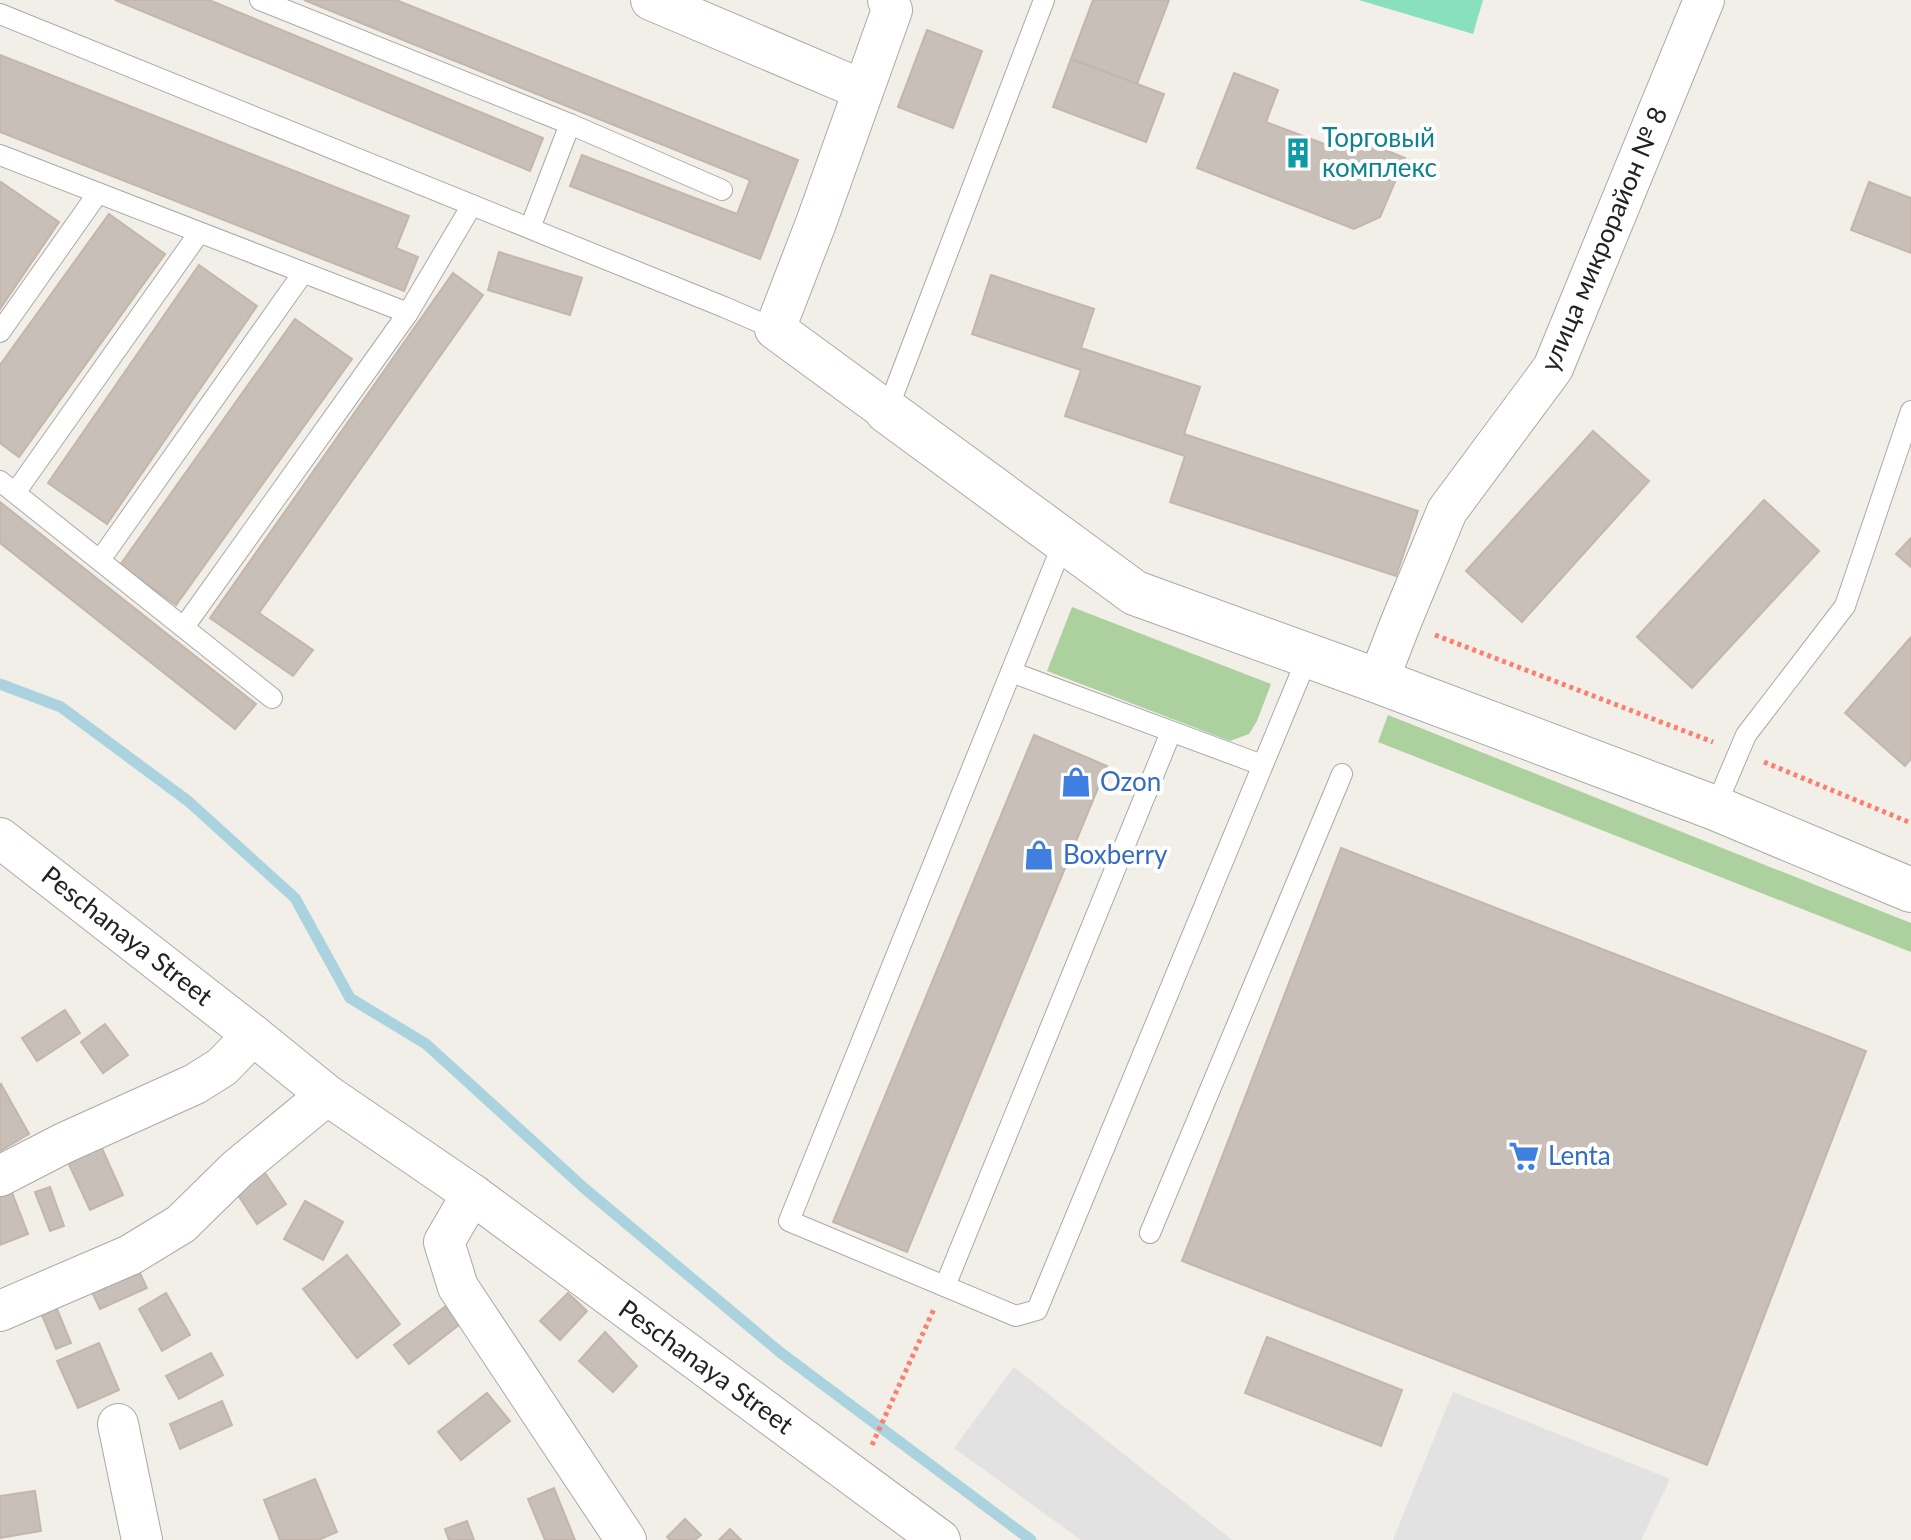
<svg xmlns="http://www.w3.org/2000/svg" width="1911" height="1540" viewBox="0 0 1911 1540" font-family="Lato,sans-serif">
<rect width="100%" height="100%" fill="#f2efe9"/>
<!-- forest -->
<g fill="#add19e">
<path d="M1072,607l199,77 -14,37 -8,13 -19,7 -183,-70z"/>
<path d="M1388,715l523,208v29l-533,-210z"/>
</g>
<!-- pitch -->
<path fill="#88e0be" d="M1359,0h124l-10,34z"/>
<!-- parking -->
<g fill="#e2e2e2">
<path d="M1014,1367l218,173h-151l-127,-92z"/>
<path d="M1453,1392l217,87 -29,61h-248z"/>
</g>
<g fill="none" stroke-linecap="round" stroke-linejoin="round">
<!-- stream -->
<path stroke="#aad3df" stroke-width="11" d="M0,684l61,23 127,94 107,97 55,100 76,46 158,144 197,165 250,187"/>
</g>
<!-- building -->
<g fill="#c7bfb8" stroke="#c4b6ab" stroke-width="2">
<path d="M115,0h94l334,138 -13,33z"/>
<path d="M304,0h92l402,160 -38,99 -190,-73 12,-31 155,59 13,-34z"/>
<path d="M1093,0h76l-32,84 -66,-25z"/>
<path d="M927,30l55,21 -29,77 -55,-21z"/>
<path d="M0,55l409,161 -13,32 22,9 -14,34 -404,-159z"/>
<path d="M1071,59l93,35 -18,48 -93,-35z"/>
<path d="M1234,73l44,17 -12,32 69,26 7,-16 63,26 -25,59 -26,12 -157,-61z"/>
<path d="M1,182l58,40 -59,87v-125z"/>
<path d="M1869,182l42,16v55l-60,-23z"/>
<path d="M109,214l56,40 -146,203 -19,-14v-78z"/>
<path d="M499,252l83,26 -12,37 -82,-25z"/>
<path d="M199,265l58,41 -150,218 -59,-41z"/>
<path d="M453,273l30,22 -224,318 54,37 -20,26 -83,-58z"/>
<path d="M991,275l103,34 -13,39 119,39 -16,47 234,77 -22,65 -226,-74 15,-46 -120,-40 16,-46 -109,-36z"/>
<path d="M295,319l57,40 -176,246 -56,-40z"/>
<path d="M1593,431l56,50 -127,141 -56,-51z"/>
<path d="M1764,500l55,51 -127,137 -55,-51z"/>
<path d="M0,502l256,202 -21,25 -235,-186z"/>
<path d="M1911,538v29l-15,-13z"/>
<path d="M1911,637v122l-6,7 -60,-53z"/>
<path d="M1034,735l73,31 -200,486 -74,-30z"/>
<path d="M1341,848l525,203 -159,414 -525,-204z"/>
<path d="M65,1010l15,23 -43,28 -15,-23z"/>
<path d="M105,1024l23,31 -25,18 -22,-31z"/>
<path d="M1,1084l28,50 -29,17v-66z"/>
<path d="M99,1142l24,53 -33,15 -24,-52z"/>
<path d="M261,1167l25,37 -29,20 -25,-38z"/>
<path d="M50,1187l14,39 -14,5 -15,-39z"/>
<path d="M11,1190l17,44 -28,11v-51z"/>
<path d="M305,1201l38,21 -20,38 -39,-21z"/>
<path d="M347,1255l53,69 -43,34 -54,-69z"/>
<path d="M138,1269l9,19 -47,21 -9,-19z"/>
<path d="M166,1293l24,42 -28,16 -23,-42z"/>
<path d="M568,1293l19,18 -27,29 -20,-19z"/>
<path d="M54,1302l17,41 -15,6 -17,-41z"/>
<path d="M446,1306l14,18 -51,40 -15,-19z"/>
<path d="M605,1332l32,34 -24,26 -34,-31z"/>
<path d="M1267,1337l135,53 -21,56 -136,-53z"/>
<path d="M99,1343l20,47 -41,18 -21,-47z"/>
<path d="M211,1353l12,22 -44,24 -13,-23z"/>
<path d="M487,1393l23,28 -49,39 -23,-28z"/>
<path d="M222,1401l10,24 -52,24 -10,-25z"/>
<path d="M315,1479l22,53 -19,8h-38l-16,-40z"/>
<path d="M554,1488l21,52h-30l-17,-41z"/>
<path d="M35,1491l6,40 -41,7v-42z"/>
<path d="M685,1519l16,16 -6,5h-25l-3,-3z"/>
<path d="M467,1521l7,19h-25l-4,-11z"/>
<path d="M730,1529l11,11h-22z"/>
</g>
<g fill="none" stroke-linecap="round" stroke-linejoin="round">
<!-- service casing -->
<g stroke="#a9a9a9" stroke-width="22">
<g id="service">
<path d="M260,0l310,124 152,66"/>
<path d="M0,14l724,293 51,22"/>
<path d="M0,155l408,158"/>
<path d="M530,228l40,-104"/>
<path d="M0,332l98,-139"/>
<path d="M887,411l157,-411"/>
<path d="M0,481l272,217"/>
<path d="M15,493l184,-260"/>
<path d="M1064,541l-275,680 227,95 21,-6 271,-654"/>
<path d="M100,560l203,-287"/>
<path d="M184,627l224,-314 64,-108"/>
<path d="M1011,672l251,93"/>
<path d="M1715,808l31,-73 99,-129 66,-195"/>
<path d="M1150,1233l192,-459"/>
<path d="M945,1286l226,-554"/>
</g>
</g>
<!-- minor casing -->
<g stroke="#a9a9a9" stroke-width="42">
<g id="minor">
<path d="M651,0l212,90"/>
<path d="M887,411l-112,-82 41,-106 76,-213 -4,-10"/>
<path d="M1378,681l23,-59 46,-111 106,-143 151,-368"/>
<path d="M0,838l253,197 74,60 145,99 468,346"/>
<path d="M0,1176l64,-33 131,-59 27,-17 31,-32"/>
<path d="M472,1194l-28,48 14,45 168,253"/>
<path d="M0,1311l130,-56 51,-31 56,-55 90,-74"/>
<path d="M118,1424l24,116"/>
</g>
</g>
<!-- tertiary casing -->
<g stroke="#a9a9a9" stroke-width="46">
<path id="tertiary" d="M887,411l248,182 243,88 337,127 196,82"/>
</g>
<!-- path -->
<g stroke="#fa8072" stroke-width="5" stroke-dasharray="4 4" stroke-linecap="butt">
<path d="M1435,635l278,107"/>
<path d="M1764,762l147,61"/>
<path d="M872,1445l62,-136"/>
</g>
<!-- service -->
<use href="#service" stroke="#fff" stroke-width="20"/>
<!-- minor -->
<use href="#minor" stroke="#fff" stroke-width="40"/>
<!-- tertiary -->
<use href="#tertiary" stroke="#fff" stroke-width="44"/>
</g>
<!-- icons -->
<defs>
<g id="building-bare" transform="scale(2.4)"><path d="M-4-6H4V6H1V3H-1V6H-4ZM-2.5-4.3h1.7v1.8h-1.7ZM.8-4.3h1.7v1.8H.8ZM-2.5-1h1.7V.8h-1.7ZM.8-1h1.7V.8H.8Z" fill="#0f9aa8" stroke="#fff" stroke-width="2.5" paint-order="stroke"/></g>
<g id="shop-bare" transform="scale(2.4)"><path d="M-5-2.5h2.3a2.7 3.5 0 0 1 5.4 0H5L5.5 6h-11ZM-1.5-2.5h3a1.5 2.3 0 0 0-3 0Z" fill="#3f7fe0" stroke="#fff" stroke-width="2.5" paint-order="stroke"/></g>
<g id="supermarket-bare" transform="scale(2.4)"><path d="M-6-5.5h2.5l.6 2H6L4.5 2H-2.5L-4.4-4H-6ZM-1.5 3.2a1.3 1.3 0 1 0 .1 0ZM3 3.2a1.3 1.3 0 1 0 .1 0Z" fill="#3f7fe0" stroke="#fff" stroke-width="2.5" paint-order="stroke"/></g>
</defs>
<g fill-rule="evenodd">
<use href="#building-bare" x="1298" y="153"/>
<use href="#shop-bare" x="1076" y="782"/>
<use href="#shop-bare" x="1039" y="855"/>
<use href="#supermarket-bare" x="1524" y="1156"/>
</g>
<g text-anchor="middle" stroke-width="8" stroke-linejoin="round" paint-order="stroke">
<!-- culture labels -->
<g font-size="26" fill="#0d838f" stroke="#fff" text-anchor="start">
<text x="1322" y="147">Торговый<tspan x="1322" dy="30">комплекс</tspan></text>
</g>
<!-- street labels -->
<g font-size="26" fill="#222" stroke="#fff">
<text transform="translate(1604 239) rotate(-67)" y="9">улица микрорайон № 8</text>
<text transform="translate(127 936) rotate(38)" y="9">Peschanaya Street</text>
<text transform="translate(706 1367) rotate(36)" y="9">Peschanaya Street</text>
</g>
<!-- shop labels -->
<g font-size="26" fill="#366cbe" stroke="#fff" text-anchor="start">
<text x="1100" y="791">Ozon</text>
<text x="1063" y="864">Boxberry</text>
<text x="1548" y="1165">Lenta</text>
</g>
</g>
</svg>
